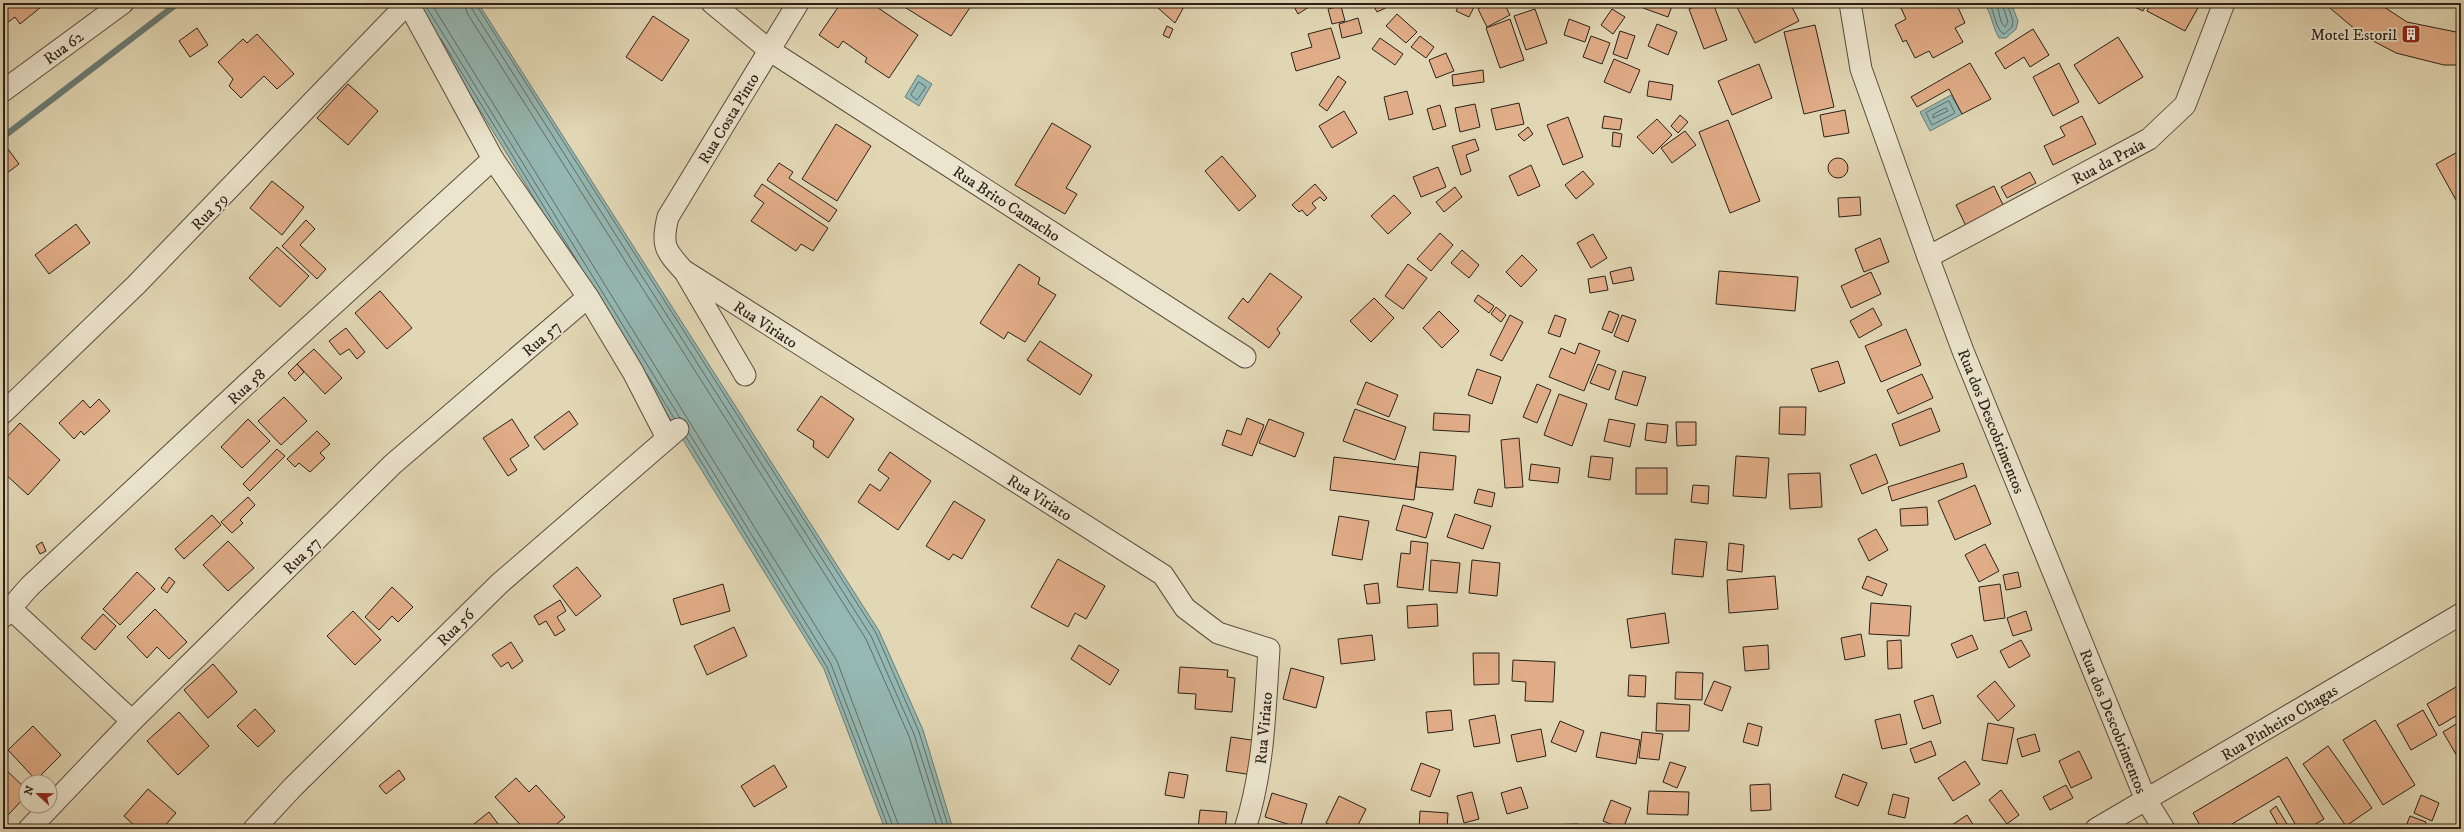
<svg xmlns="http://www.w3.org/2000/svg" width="2464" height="832" viewBox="0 0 2464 832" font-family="'IM FELL DW Pica',serif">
<rect width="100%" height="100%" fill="#e2d7b4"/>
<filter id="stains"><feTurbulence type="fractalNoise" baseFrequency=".005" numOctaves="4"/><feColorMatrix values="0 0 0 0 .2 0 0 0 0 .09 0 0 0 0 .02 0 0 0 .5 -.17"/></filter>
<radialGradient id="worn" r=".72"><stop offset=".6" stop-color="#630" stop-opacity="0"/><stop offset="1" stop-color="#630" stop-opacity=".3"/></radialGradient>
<!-- water -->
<g fill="#95b8b3" stroke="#6a7c75">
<path d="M414,3h64l401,628 44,99 30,99h-68l-61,-160z"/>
<path d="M1984,3h27l7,18 -2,8 -10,9h-7c-7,-12 -7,-24 -15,-35z"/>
<path d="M918,75l14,9 -13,22 -14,-9z"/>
<path d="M1951,95l11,19 -32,17 -10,-19z"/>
</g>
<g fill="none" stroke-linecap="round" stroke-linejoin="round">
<!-- shore -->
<g stroke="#606c66" stroke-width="1">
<path d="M424,3l256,415"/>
<path d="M431,3l406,658 63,168"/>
<path d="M464,3l3,10 399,626 43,97 29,93"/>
<path d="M470,3l2,6 399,627 43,98 30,95"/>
<path d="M475,3l401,630 43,99 30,97"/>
<path d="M1989,3c6,8 6,27 15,31l8,-7 1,-6 -6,-18"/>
<path d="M1995,3c6,7 3,19 10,24l3,-5 -6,-19"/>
<path d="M441,39l138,225"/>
<path d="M919,82l7,5 -9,13 -6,-5z"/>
<path d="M1949,101l6,12 -23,12 -6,-12z"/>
<path d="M1946,108l2,3 -15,7v-3z"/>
<path d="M647,374l27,44"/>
<path d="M689,433l142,231 63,165"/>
<path d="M686,437l141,230 62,162"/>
</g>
<!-- stream -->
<path stroke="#6a7c75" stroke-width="6" d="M3,137l175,-134"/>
</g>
<!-- building -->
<g fill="#e1ad88" stroke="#2a2119">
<path d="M3,3h43l-26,21 -5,-7 -12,9z"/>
<path d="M841,3h30l47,32 -29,43 -24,-16 2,-4 -24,-17 -5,7 -19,-13z"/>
<path d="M898,3h75l-22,33z"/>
<path d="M1162,3h24l-11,20 -17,-15z"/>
<path d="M1292,3h23l-17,11z"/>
<path d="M1372,3h24l-19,9z"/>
<path d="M1460,3h16l-7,14 -13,-6z"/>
<path d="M1489,3h15l6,12 -23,12 -9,-18z"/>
<path d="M1645,3h28l-5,14 -25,-9z"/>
<path d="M1704,3h9l14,37 -23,9 -15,-40z"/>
<path d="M1735,3h55l9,18 -44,22z"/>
<path d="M1911,3h45l9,20 -10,5 8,14 -30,16 -4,-7 -14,7 -9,-18 -3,2 -8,-17 11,-6 -5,-11z"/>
<path d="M2063,3h9l-5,5z"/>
<path d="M2126,3h21l-4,8z"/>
<path d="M2151,3h42l6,3 -14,25 -38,-20z"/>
<path d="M2324,3h54l29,19 54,11v32h-17l-48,-12 -34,-18z"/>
<path d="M1341,6l4,15 -13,3 -4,-15z"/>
<path d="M1535,9l12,34 -21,7 -12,-34z"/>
<path d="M1612,9l13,8 -12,17 -12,-9z"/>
<path d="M1397,14l20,18 -11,11 -20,-17z"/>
<path d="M653,16l36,24 -27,41 -36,-24z"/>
<path d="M1358,18l4,15 -20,5 -3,-14z"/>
<path d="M1510,19l14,41 -24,8 -14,-40z"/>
<path d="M1569,19l21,8 -5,15 -21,-7z"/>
<path d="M1657,24l20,8 -9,23 -20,-9z"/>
<path d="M1815,25l19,82 -30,7 -20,-82z"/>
<path d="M1167,26l6,3 -4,9 -6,-3z"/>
<path d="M197,28l11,17 -18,12 -11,-16z"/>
<path d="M1331,28l9,30 -44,13 -5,-18 21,-6 -4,-13z"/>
<path d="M2033,29l16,26 -19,12 -6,-10 -19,12 -10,-16z"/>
<path d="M1620,31l15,5 -8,23 -14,-5z"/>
<path d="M257,34l37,40 -17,15 -13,-13 -23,22 -12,-12 4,-7 -15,-17 25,-23 4,4z"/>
<path d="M1420,36l14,11 -8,11 -15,-11z"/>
<path d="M1591,36l19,7 -8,21 -19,-7z"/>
<path d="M2118,37l25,40 -44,27 -25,-39z"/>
<path d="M1380,38l23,16 -8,11 -23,-16z"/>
<path d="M1446,53l8,18 -18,7 -7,-18z"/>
<path d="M1614,59l26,11 -10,23 -26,-11z"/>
<path d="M1970,63l21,36 -29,15 -13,-25 -32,18 -6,-10z"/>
<path d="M2059,63l20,39 -26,14 -20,-39z"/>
<path d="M1759,64l13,34 -40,17 -14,-34z"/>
<path d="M1483,70l1,12 -31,4 -1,-11z"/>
<path d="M1338,76l8,6 -19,29 -8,-6z"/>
<path d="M1649,81l24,4 -2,15 -24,-4z"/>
<path d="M348,84l30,27 -30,34 -31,-27z"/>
<path d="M1407,91l6,23 -24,6 -5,-23z"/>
<path d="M1519,103l5,21 -28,6 -5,-21z"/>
<path d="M1475,104l5,23 -20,5 -5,-24z"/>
<path d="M1440,105l6,21 -13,4 -6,-21z"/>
<path d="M1845,110l4,23 -25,4 -4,-22z"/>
<path d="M1344,111l13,22 -25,15 -13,-22z"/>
<path d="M1680,115l8,7 -10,11 -7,-7z"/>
<path d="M1604,116l18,3 -2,11 -18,-2z"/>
<path d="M2082,116l14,28 -43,21 -9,-19 21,-10 -5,-9z"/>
<path d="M1568,117l15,40 -20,8 -16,-40z"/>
<path d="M1657,119l15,16 -19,19 -16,-17z"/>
<path d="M1728,120l32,81 -30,12 -31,-81z"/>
<path d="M1052,123l39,23 -25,42 11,6 -12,20 -50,-29z"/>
<path d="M836,124l35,22 -34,55 -35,-22z"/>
<path d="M1528,127l5,7 -9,7 -6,-6z"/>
<path d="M1685,131l11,14 -24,18 -11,-15z"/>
<path d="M1613,132l9,2 -2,13 -8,-1z"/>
<path d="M1475,139l4,11 -13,5 5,16 -10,4 -9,-29z"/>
<path d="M8,149l11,15 -12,9 -4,-6v-14z"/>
<path d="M2461,150v59l-25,-45z"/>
<path d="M1222,156l34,40 -17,15 -34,-40z"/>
<circle cx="1838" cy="168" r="10"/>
<path d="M779,163l14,9 -4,6 48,32 -8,12 -62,-42z"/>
<path d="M1531,165l9,21 -22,10 -9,-20z"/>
<path d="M1438,167l8,20 -25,10 -8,-20z"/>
<path d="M1583,171l11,13 -18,15 -11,-14z"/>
<path d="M2030,172l6,11 -29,15 -6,-11z"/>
<path d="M272,181l32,26 -22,28 -32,-27z"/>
<path d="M762,184l66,44 -15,23 -12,-7 -5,7 -45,-30 13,-18 -10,-7z"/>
<path d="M1315,184l12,14 -3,3 -4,-4 -8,6 4,5 -9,8 -5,-6 -3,2 -7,-7z"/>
<path d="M1994,186l10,21 -38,19 -10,-21z"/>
<path d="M1455,187l7,10 -18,15 -8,-10z"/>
<path d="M1394,195l17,18 -23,21 -17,-18z"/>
<path d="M1860,197l1,18 -22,2 -1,-19z"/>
<path d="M306,220l9,9 -15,16 26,24 -9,10 -35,-33z"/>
<path d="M76,224l14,19 -41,31 -14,-19z"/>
<path d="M1440,233l13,12 -22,26 -14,-12z"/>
<path d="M1593,234l14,24 -16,10 -14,-25z"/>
<path d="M1880,238l9,24 -25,10 -9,-23z"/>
<path d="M277,247l32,29 -29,31 -31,-29z"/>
<path d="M1462,250l17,15 -10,13 -18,-15z"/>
<path d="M1522,255l15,15 -16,17 -15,-15z"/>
<path d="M1019,264l21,14 -2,6 18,11 -31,47 -17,-10 -4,7 -24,-16z"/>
<path d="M1408,264l19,14 -24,31 -18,-13z"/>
<path d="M1631,267l3,13 -21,4 -3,-12z"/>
<path d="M1719,271l79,6 -3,34 -79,-7z"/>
<path d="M1871,272l10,22 -30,14 -10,-22z"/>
<path d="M1270,273l32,24 -25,32 3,4 -11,15 -41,-30 15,-20 5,5z"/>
<path d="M1605,276l3,14 -18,3 -2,-14z"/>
<path d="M380,291l32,37 -25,21 -32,-36z"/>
<path d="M1478,295l16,11 -5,7 -15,-12z"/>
<path d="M1374,298l20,20 -23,24 -21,-21z"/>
<path d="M1496,307l10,8 -5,7 -10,-8z"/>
<path d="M1873,308l9,17 -23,13 -9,-17z"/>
<path d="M1439,311l20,20 -17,17 -19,-20z"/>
<path d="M1609,311l10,4 -7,18 -10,-4z"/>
<path d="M1510,315l13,7 -21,39 -12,-6z"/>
<path d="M1555,315l11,4 -6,18 -12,-4z"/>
<path d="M1622,315l14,5 -8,22 -14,-6z"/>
<path d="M346,328l19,24 -8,7 -8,-10 -9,6 -11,-14z"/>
<path d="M1906,329l15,36 -40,17 -16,-36z"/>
<path d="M1040,341l52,34 -12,20 -53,-35z"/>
<path d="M1579,343l21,8 -16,40 -35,-14 12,-29 14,6z"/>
<path d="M314,349l28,29 -17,16 -28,-30z"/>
<path d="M1838,361l7,22 -26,9 -8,-23z"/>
<path d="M297,364l7,8 -9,9 -7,-8z"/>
<path d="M1598,364l18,7 -7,19 -19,-7z"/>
<path d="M1477,369l24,8 -9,27 -24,-9z"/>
<path d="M1623,371l23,6 -9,29 -22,-7z"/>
<path d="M1922,374l11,24 -35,16 -11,-24z"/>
<path d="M1366,382l32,13 -9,22 -32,-13z"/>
<path d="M1537,384l14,6 -14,33 -14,-6z"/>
<path d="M1559,394l28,10 -15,42 -28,-11z"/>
<path d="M821,396l33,23 -26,39 -15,-11 1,-6 -17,-11z"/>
<path d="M284,397l23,24 -26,24 -23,-24z"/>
<path d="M99,399l11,12 -26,24 -3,-4 -7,8 -15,-16 24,-23 7,8z"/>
<path d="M1780,407h26l-1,28 -26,-1z"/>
<path d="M1931,408l9,23 -40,15 -8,-22z"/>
<path d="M1355,409l51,18 -11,33 -52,-19z"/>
<path d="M569,411l9,13 -34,26 -10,-13z"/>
<path d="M1434,413l36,2 -1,17 -36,-2z"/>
<path d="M1247,418l17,7 -12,31 -30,-11 5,-15 14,5z"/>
<path d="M248,419l22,22 -28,27 -21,-21z"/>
<path d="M512,419l17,27 -19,13 7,11 -9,6 -25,-38z"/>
<path d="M1269,419l35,14 -9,24 -36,-14z"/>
<path d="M1609,419l26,5 -5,23 -26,-6z"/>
<path d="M1676,422h20v23l-19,1z"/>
<path d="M20,423l40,37 -32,35 -25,-23v-31z"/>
<path d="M1647,423l21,2 -2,18 -21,-3z"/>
<path d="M317,431l13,13 -10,9 5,5 -15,14 -11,-9 -4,4 -8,-8z"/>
<path d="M1519,438l4,49 -18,1 -4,-48z"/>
<path d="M277,449l8,7 -35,35 -7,-7z"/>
<path d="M890,452l41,29 -33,49 -40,-28 12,-18 10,7 9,-13 -11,-8z"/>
<path d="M1420,452l36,4 -3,34 -37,-3z"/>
<path d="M1876,454l12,29 -26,11 -12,-29z"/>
<path d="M1591,456l22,2 -3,22 -22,-3z"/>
<path d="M1736,456l33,2 -3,40 -33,-2z"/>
<path d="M1334,457l84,10 -4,33 -84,-10z"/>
<path d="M1963,463l4,14 -75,24 -4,-14z"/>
<path d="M1531,464l29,4 -2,15 -29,-3z"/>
<rect x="1636" y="468" width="31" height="26"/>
<path d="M1820,473l2,34 -32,2 -2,-35z"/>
<path d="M1693,485l16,1 -1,18 -17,-2z"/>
<path d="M1975,485l16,39 -36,16 -17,-39z"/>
<path d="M1478,489l17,4 -3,14 -18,-4z"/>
<path d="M248,497l7,8 -15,15 3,3 -11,10 -11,-11z"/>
<path d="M954,501l31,19 -23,39 -9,-5 -4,6 -23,-14z"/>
<path d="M1403,505l30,8 -7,25 -30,-8z"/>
<path d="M1927,507l1,18 -27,1 -1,-17z"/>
<path d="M1455,514l36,12 -8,23 -36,-12z"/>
<path d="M212,515l9,10 -37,34 -9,-10z"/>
<path d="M1339,516l30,5 -7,39 -30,-5z"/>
<path d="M1876,529l12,21 -19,11 -11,-22z"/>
<path d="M1675,539l32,3 -4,35 -31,-3z"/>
<path d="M228,541l26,27 -26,23 -25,-26z"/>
<path d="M1411,541l17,2 -5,47 -26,-3 4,-34 9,1z"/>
<path d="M42,542l4,9 -6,3 -4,-8z"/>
<path d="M1729,543l15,2 -2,27 -15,-2z"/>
<path d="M1985,544l14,27 -20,11 -14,-27z"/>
<path d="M1058,559l47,27 -19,33 -11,-6 -7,14 -37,-20z"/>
<path d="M1431,560l29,3 -3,30 -28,-2z"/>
<path d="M1472,560l28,3 -3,33 -28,-3z"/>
<path d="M577,567l24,29 -25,20 -23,-30z"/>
<path d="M137,572l18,17 -35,36 -17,-16z"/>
<path d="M2018,572l3,15 -15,3 -3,-15z"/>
<path d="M1775,576l3,33 -49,4 -2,-33z"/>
<path d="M1867,576l20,8 -5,12 -20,-8z"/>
<path d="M169,577l6,5 -8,11 -6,-5z"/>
<path d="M1378,583l2,20 -13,1 -3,-19z"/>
<path d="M723,584l7,27 -49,14 -8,-26z"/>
<path d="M2000,584l5,34 -21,3 -5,-34z"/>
<path d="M392,587l21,20 -15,15 -6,-6 -13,14 -14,-13z"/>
<path d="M560,600l6,11 -9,6 8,13 -10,6 -9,-15 -7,4 -5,-9z"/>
<path d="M1871,603l40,3 -2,30 -40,-2z"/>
<path d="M1437,604l1,22 -30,2 -1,-22z"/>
<path d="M155,609l32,33 -18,17 -12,-12 -10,11 -20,-21z"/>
<path d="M353,611l28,29 -26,25 -28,-29z"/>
<path d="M2026,611l6,19 -19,6 -6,-18z"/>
<path d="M1665,613l4,30 -38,5 -4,-29z"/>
<path d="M103,614l13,12 -21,24 -14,-12z"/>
<path d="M734,627l13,29 -40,19 -13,-29z"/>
<path d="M1861,634l4,22 -20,4 -4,-22z"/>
<path d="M1372,635l3,25 -34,4 -3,-25z"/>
<path d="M1972,635l6,14 -21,9 -6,-14z"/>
<path d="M1901,640l1,28 -14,1 -1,-28z"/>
<path d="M2021,640l9,16 -21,12 -9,-17z"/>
<path d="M511,642l12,19 -11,8 -4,-7 -7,5 -9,-12z"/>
<path d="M1079,645l40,25 -9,15 -39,-26z"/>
<path d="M1768,645l1,24 -24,2 -2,-24z"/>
<path d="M1473,653h26v31l-25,1z"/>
<path d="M1513,660l42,2 -2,40 -28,-1 1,-19 -14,-1z"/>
<path d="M213,664l24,28 -29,26 -24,-28z"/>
<path d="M1180,667l48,3 -1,7 8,1 -3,34 -37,-3 1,-15 -18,-1z"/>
<path d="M1291,668l33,9 -8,31 -33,-9z"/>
<path d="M1676,672l27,1 -1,27 -27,-1z"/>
<path d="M1629,675l17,1 -1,21 -17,-1z"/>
<path d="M1714,681l17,6 -9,24 -18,-7z"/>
<path d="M1995,681l20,25 -17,15 -21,-25z"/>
<path d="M2461,684v29l-22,13 -12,-22z"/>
<path d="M1933,695l8,28 -18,6 -9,-28z"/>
<path d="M1657,703l33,2 -1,26h-33z"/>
<path d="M255,709l20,22 -17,16 -21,-21z"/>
<path d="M1451,710l2,20 -25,3 -2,-21z"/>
<path d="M2423,710l14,25 -26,15 -14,-25z"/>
<path d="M179,712l30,34 -31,29 -31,-34z"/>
<path d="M1900,714l7,30 -25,5 -7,-29z"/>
<path d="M1495,715l5,28 -26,4 -5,-27z"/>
<path d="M2375,720l40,65 -32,20 -40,-65z"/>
<path d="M1560,721l24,10 -8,21 -25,-10z"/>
<path d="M2461,721v42l-18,-31z"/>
<path d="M1748,723l14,4 -4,19 -15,-4z"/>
<path d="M1988,723l26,5 -7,36 -25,-4z"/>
<path d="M33,726l28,29 -25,25 -28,-30z"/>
<path d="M1541,729l5,27 -29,6 -6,-27z"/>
<path d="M1601,732l39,8 -4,24 -40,-7z"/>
<path d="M1642,732l21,2 -4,26 -20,-2z"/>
<path d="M2035,734l5,17 -18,6 -5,-18z"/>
<path d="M1231,737l27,4 -5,34 -27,-4z"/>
<path d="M1931,741l5,14 -21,8 -5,-14z"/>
<path d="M2328,746l44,62 -26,18 -43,-62z"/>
<path d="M2079,751l13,27 -21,10 -12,-27z"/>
<path d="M2287,757l37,62 -17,10h-9l-19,-33 -47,28 2,5h-32l-9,-16z"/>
<path d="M1965,761l15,23 -27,17 -15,-23z"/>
<path d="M1670,762l16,5 -9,21 -14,-6z"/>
<path d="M1421,763l19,7 -10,27 -19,-7z"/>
<path d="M774,765l13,22 -33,20 -13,-21z"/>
<path d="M3,767l23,22v7l-18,19 -5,-4z"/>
<path d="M399,770l6,9 -19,15 -7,-8z"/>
<path d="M1169,772l19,3 -4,23 -19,-3z"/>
<path d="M1843,774l24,9 -9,23 -23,-9z"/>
<path d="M516,778l13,14 7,-7 29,32 -14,12h-4l-4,-4 -4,4h-15l-29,-32z"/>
<path d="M1770,784l1,26 -20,1 -1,-26z"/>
<path d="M2066,785l7,13 -23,12 -7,-13z"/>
<path d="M1521,787l7,21 -21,6 -6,-21z"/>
<path d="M148,789l28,24 -14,16h-24l-14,-13z"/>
<path d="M2001,790l18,25 -12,9 -18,-24z"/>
<path d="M1649,791l40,1 -1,23 -41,-1z"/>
<path d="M1472,792l7,27 -15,4 -7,-27z"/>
<path d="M1272,793l35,11 -7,24 -35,-11z"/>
<path d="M1893,794l16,4 -4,20 -17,-4z"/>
<path d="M2421,795l18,8 -7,18 -18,-8z"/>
<path d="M1339,796l27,13 -10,20h-17l-13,-6z"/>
<path d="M1611,800l20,8 -8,21 -20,-8z"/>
<path d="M2276,806l14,23h-10l-10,-18z"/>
<path d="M1200,810l27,2 -2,17h-27z"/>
<path d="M1420,811l28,2 -1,16h-28z"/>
<path d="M489,812l13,17h-24l-4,-5z"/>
<path d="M1967,815l9,14h-30z"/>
<path d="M2410,816l16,6 -2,7h-19z"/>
<path d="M1578,824v5h-33v-4z"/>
<path d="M2331,824l3,5h-12z"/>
</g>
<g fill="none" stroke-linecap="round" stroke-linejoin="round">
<!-- minor casing -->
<g stroke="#584e40" stroke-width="23">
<g id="minor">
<path d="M408,3l85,156 95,138 45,75 34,66"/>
<path d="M712,3l57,47 476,307"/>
<path d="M798,3l-130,214c-7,28 -3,33 15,53l480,305 22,33 33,25 51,16c-4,62 -5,120 -24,180"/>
<path d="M1850,3l11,66 67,188 35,94 183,449 18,29"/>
<path d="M3,91l120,-88"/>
<path d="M1928,257l221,-118 36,-34 39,-102"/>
<path d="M686,274l59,101"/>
<path d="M3,413l133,-128 272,-282"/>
<path d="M11,609l121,112"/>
<path d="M3,617l26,-30 237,-221 227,-207"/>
<path d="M29,829l103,-108 261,-257 195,-167"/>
<path d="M254,829l39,-42 206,-203 179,-155"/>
<path d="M2096,829l365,-215"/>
</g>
</g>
<!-- minor -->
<use href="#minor" stroke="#ece5ce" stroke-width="21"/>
</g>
<!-- icons -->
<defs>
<g id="building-square" transform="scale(1)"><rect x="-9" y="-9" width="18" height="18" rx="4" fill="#8f2418" stroke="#ece5ce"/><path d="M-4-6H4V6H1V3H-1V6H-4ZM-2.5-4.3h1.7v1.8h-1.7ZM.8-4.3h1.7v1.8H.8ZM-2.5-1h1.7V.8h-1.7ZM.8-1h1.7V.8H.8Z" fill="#fff"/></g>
</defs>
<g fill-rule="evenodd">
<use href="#building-square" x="2411" y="34"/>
</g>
<g text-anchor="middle" stroke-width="3.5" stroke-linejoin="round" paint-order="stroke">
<!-- poi labels -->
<g font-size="16" fill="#2a2119" stroke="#ece5ce" text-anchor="end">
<text x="2397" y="40">Motel Estoril</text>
</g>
<!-- street labels -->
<g font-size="16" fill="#2a2119" stroke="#ece5ce">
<text transform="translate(63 47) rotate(-36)" y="6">Rua 62</text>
<text transform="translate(728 118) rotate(-59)" y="6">Rua Costa Pinto</text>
<text transform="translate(2108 161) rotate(-28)" y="6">Rua da Praia</text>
<text transform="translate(1007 203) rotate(33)" y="6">Rua Brito Camacho</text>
<text transform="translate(209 211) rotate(-46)" y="6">Rua 59</text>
<text transform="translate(766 324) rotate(33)" y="6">Rua Viriato</text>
<text transform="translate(541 338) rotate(-41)" y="6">Rua 57</text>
<text transform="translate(246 386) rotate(-43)" y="6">Rua 58</text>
<text transform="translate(1992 421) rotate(68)" y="6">Rua dos Descobrimentos</text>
<text transform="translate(1040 497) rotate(32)" y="6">Rua Viriato</text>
<text transform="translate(301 555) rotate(-45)" y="6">Rua 57</text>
<text transform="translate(455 627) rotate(-45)" y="6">Rua 56</text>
<text transform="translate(2114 721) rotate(68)" y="6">Rua dos Descobrimentos</text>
<text transform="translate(2279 722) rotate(-31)" y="6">Rua Pinheiro Chagas</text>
<text transform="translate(1263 728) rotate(-85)" y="6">Rua Viriato</text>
</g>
</g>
<!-- margin -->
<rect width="2464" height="832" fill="none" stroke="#e2d7b4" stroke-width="16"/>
<rect x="4" y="4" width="2456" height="824" fill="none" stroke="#2a2119" stroke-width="2"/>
<rect x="8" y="8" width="2448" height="816" fill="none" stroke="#2a2119"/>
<!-- north arrow -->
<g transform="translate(38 794) rotate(292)"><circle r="19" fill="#ece5ce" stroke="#9e9786"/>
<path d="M0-3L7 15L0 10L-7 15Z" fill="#8f2418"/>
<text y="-6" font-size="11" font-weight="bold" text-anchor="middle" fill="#2a2119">N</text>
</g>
<rect width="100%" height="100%" filter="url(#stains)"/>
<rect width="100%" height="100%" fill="url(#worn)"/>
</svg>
